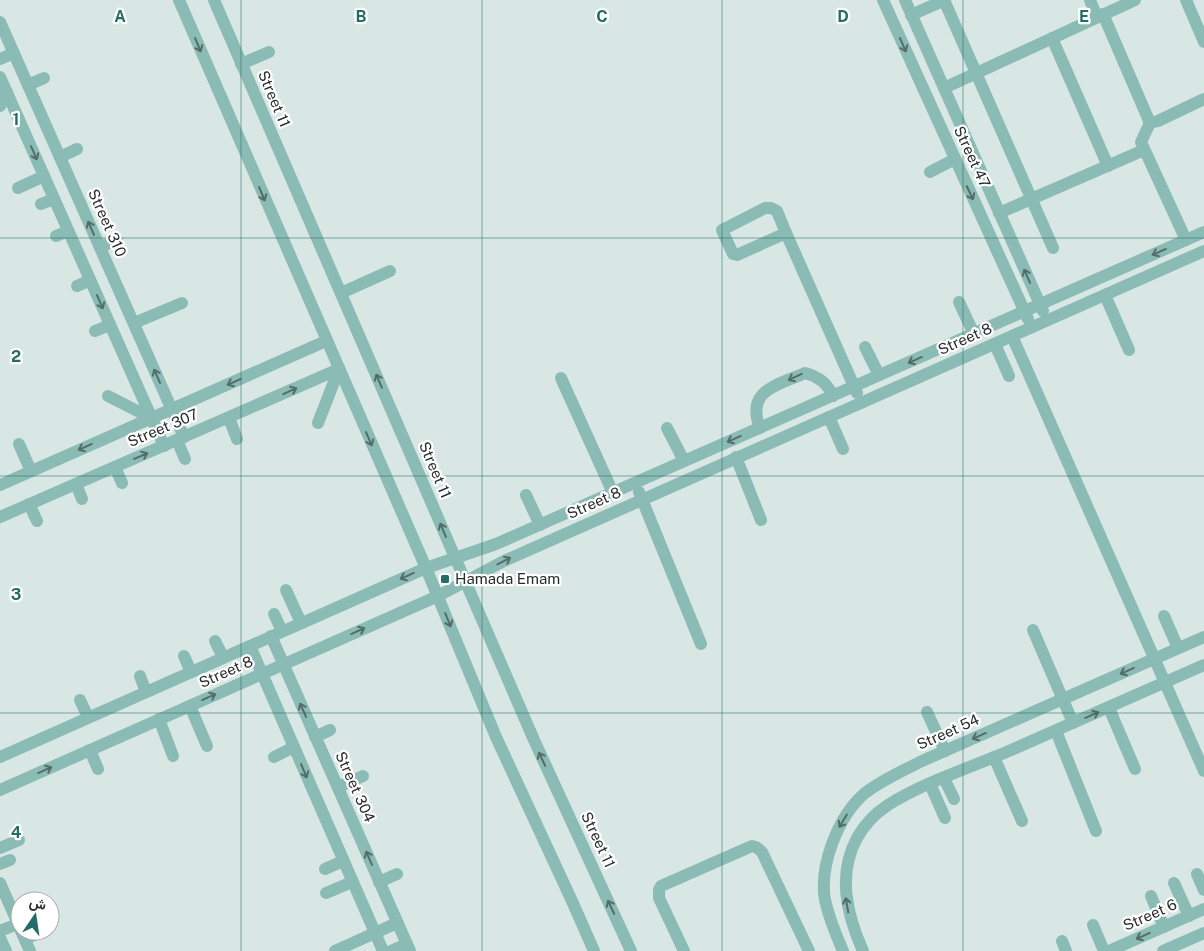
<svg xmlns="http://www.w3.org/2000/svg" width="1204" height="951" viewBox="0 0 1204 951" font-family="'Public Sans',Vazirmatn,sans-serif">
<rect width="100%" height="100%" fill="#eaf0ef"/>
<!-- built -->
<path fill="#d8e7e4" fill-rule="evenodd" d="M0,0h1204v951h-1204zM20,901h30v30h-30z"/>
<g fill="none" stroke-linecap="round" stroke-linejoin="round">
<!-- minor -->
<g stroke="#8abbb4" stroke-width="12">
<path d="M179,0l247,568 70,169 76,164 22,50"/>
<path d="M214,0l320,740 97,211"/>
<path d="M883,0l145,319"/>
<path d="M905,0l138,311"/>
<path d="M944,0l109,248"/>
<path d="M1090,0l7,17"/>
<path d="M1186,0l18,42"/>
<path d="M1103,14l47,109 8,-2 46,-22"/>
<path d="M911,15l34,-15"/>
<path d="M0,22l184,415"/>
<path d="M1052,38l56,128"/>
<path d="M0,59l14,-6"/>
<path d="M241,64l28,-12"/>
<path d="M0,77l164,369"/>
<path d="M28,85l16,-7"/>
<path d="M944,88l191,-88"/>
<path d="M0,106l7,-14"/>
<path d="M1150,123l-9,19 45,98"/>
<path d="M60,157l17,-8"/>
<path d="M930,172l25,-13"/>
<path d="M18,188l26,-12"/>
<path d="M41,204l13,-5"/>
<path d="M765,208h6l6,3 9,22 -49,22 -4,-1 -11,-24z"/>
<path d="M999,213l145,-63"/>
<path d="M786,233l71,160"/>
<path d="M56,236l12,-5"/>
<path d="M100,247l17,-7"/>
<path d="M77,286l13,-6"/>
<path d="M341,293l49,-22"/>
<path d="M1105,295l24,55"/>
<path d="M959,302l15,32"/>
<path d="M134,323l48,-20"/>
<path d="M95,331l15,-6"/>
<path d="M1012,336l192,435"/>
<path d="M995,344l14,32"/>
<path d="M865,347l14,28"/>
<path d="M561,378l52,115"/>
<path d="M108,396l43,22"/>
<path d="M829,417l14,32"/>
<path d="M229,418l8,21"/>
<path d="M318,423l21,-54"/>
<path d="M667,428l17,33"/>
<path d="M760,428c-15,-38 18,-43 45,-55 14,4 22,10 28,23"/>
<path d="M177,440l8,19"/>
<path d="M19,444l12,27"/>
<path d="M736,457l25,63"/>
<path d="M115,467l7,16"/>
<path d="M76,484l6,15"/>
<path d="M0,485l326,-144"/>
<path d="M639,492l62,152"/>
<path d="M526,495l14,30"/>
<path d="M29,504l8,17"/>
<path d="M0,517l339,-148"/>
<path d="M286,590l15,33"/>
<path d="M274,614l8,17"/>
<path d="M1164,616l14,32"/>
<path d="M1033,630l40,93"/>
<path d="M271,636l139,315"/>
<path d="M215,641l8,16"/>
<path d="M250,646l133,305"/>
<path d="M184,656l7,16"/>
<path d="M140,676l6,16"/>
<path d="M80,700l8,17"/>
<path d="M190,706l17,40"/>
<path d="M1109,708l26,61"/>
<path d="M927,712l18,39"/>
<path d="M159,719l14,37"/>
<path d="M1056,731l40,100"/>
<path d="M315,737l15,-7"/>
<path d="M90,750l8,19"/>
<path d="M0,757l426,-189 70,-24 708,-312"/>
<path d="M274,757l20,-10"/>
<path d="M994,757l28,64"/>
<path d="M944,778l10,21"/>
<path d="M930,784l15,34"/>
<path d="M338,787l25,-11"/>
<path d="M0,790l438,-194 66,-35 700,-310"/>
<path d="M0,848l19,-8"/>
<path d="M0,864l10,-4"/>
<path d="M325,869l18,-8"/>
<path d="M1197,874l7,16"/>
<path d="M379,882l18,-8"/>
<path d="M0,883l20,45"/>
<path d="M1174,883l15,33"/>
<path d="M326,893l26,-11"/>
<path d="M1151,896l13,31"/>
<path d="M1093,925l11,26"/>
<path d="M0,931l20,-8"/>
<path d="M21,931l9,20"/>
<path d="M0,938l6,13"/>
<path d="M25,939l17,-8"/>
<path d="M1062,941l4,10"/>
<path d="M335,951l62,-28"/>
<path d="M391,951l16,-7"/>
<path d="M684,951l-25,-53v-8l2,-4 91,-40 4,1 6,5 47,99"/>
<path d="M843,951c-7,-16 -14,-33 -18,-51 -6,-34 13,-84 40,-107 17,-13 37,-22 57,-32l282,-124"/>
<path d="M863,951c-16,-36 -26,-76 -6,-113 7,-13 19,-25 31,-33 37,-23 81,-37 121,-54 65,-28 130,-57 195,-86"/>
<path d="M1109,951l95,-42"/>
<path d="M1163,951l41,-18"/>
</g>
</g>
<!-- one-way arrows -->
<defs><path id="oneway-shaft" d="M-6 0H5M1.5-3L5.5 0L1.5 3" fill="none" stroke-width="1.6" stroke-linecap="round" stroke-linejoin="round" transform="scale(1.25)"/></defs>
<g stroke="#556c69">
<use href="#oneway-shaft" transform="translate(198 45) rotate(67)"/>
<use href="#oneway-shaft" transform="translate(903 45) rotate(66)"/>
<use href="#oneway-shaft" transform="translate(34 153) rotate(66)"/>
<use href="#oneway-shaft" transform="translate(970 193) rotate(65)"/>
<use href="#oneway-shaft" transform="translate(262 194) rotate(67)"/>
<use href="#oneway-shaft" transform="translate(91 228) rotate(-114)"/>
<use href="#oneway-shaft" transform="translate(1159 252) rotate(156)"/>
<use href="#oneway-shaft" transform="translate(1027 276) rotate(-114)"/>
<use href="#oneway-shaft" transform="translate(100 302) rotate(66)"/>
<use href="#oneway-shaft" transform="translate(915 360) rotate(156)"/>
<use href="#oneway-shaft" transform="translate(157 376) rotate(-114)"/>
<use href="#oneway-shaft" transform="translate(795 377) rotate(155)"/>
<use href="#oneway-shaft" transform="translate(379 381) rotate(-113)"/>
<use href="#oneway-shaft" transform="translate(234 382) rotate(156)"/>
<use href="#oneway-shaft" transform="translate(290 391) rotate(-24)"/>
<use href="#oneway-shaft" transform="translate(369 439) rotate(66)"/>
<use href="#oneway-shaft" transform="translate(734 439) rotate(156)"/>
<use href="#oneway-shaft" transform="translate(85 447) rotate(156)"/>
<use href="#oneway-shaft" transform="translate(141 456) rotate(-23)"/>
<use href="#oneway-shaft" transform="translate(443 530) rotate(-113)"/>
<use href="#oneway-shaft" transform="translate(504 561) rotate(-27)"/>
<use href="#oneway-shaft" transform="translate(407 576) rotate(156)"/>
<use href="#oneway-shaft" transform="translate(448 620) rotate(68)"/>
<use href="#oneway-shaft" transform="translate(358 631) rotate(-24)"/>
<use href="#oneway-shaft" transform="translate(1127 671) rotate(156)"/>
<use href="#oneway-shaft" transform="translate(209 697) rotate(-24)"/>
<use href="#oneway-shaft" transform="translate(303 710) rotate(-114)"/>
<use href="#oneway-shaft" transform="translate(1092 715) rotate(-24)"/>
<use href="#oneway-shaft" transform="translate(979 736) rotate(156)"/>
<use href="#oneway-shaft" transform="translate(542 759) rotate(-115)"/>
<use href="#oneway-shaft" transform="translate(45 770) rotate(-24)"/>
<use href="#oneway-shaft" transform="translate(304 771) rotate(67)"/>
<use href="#oneway-shaft" transform="translate(843 821) rotate(121)"/>
<use href="#oneway-shaft" transform="translate(369 858) rotate(-114)"/>
<use href="#oneway-shaft" transform="translate(847 905) rotate(-100)"/>
<use href="#oneway-shaft" transform="translate(611 907) rotate(-115)"/>
<use href="#oneway-shaft" transform="translate(1143 936) rotate(156)"/>
</g>
<!-- grid -->
<path fill="none" stroke="#246d66" stroke-width="1" stroke-opacity="0.55" d="M241,0v951M482,0v951M722,0v951M963,0v951M0,238h1204M0,476h1204M0,713h1204"/>
<!-- markers -->
<rect fill="#246d66" stroke="#fff" stroke-width="2" x="440" y="574" width="10" height="10" rx="2.5"/>
<g text-anchor="middle" stroke-width="4.5" stroke-linejoin="round" paint-order="stroke">
<!-- street labels -->
<g font-size="15" fill="#2a2c2c" stroke="#fff">
<text transform="translate(274 99) rotate(67)" y="5">Street 11</text>
<text transform="translate(972 157) rotate(65)" y="5">Street 47</text>
<text transform="translate(107 223) rotate(66)" y="5">Street 310</text>
<text transform="translate(965 339) rotate(-24)" y="5">Street 8</text>
<text transform="translate(163 428) rotate(-23)" y="5">Street 307</text>
<text transform="translate(435 470) rotate(67)" y="5">Street 11</text>
<text transform="translate(594 503) rotate(-24)" y="5">Street 8</text>
<text transform="translate(226 672) rotate(-24)" y="5">Street 8</text>
<text transform="translate(948 732) rotate(-24)" y="5">Street 54</text>
<text transform="translate(355 787) rotate(66)" y="5">Street 304</text>
<text transform="translate(598 840) rotate(65)" y="5">Street 11</text>
<text transform="translate(1150 915) rotate(-24)" y="5">Street 6</text>
</g>
<!-- poi labels -->
<g font-size="15" fill="#2a2c2c" stroke="#fff" text-anchor="start">
<text x="455" y="584">Hamada Emam</text>
</g>
</g>
<g font-size="16" text-anchor="middle" font-weight="bold" fill="#246d66" stroke="#fff" stroke-width="4.5" stroke-linejoin="round" paint-order="stroke">
<text x="120" y="22">A</text>
<text x="361" y="22">B</text>
<text x="602" y="22">C</text>
<text x="843" y="22">D</text>
<text x="1084" y="22">E</text>
<text x="16" y="125">1</text>
<text x="16" y="362">2</text>
<text x="16" y="600">3</text>
<text x="16" y="838">4</text>
</g>
<!-- north arrow -->
<g transform="translate(35 916) rotate(13)"><circle r="24" fill="#ffffff" stroke="#aaabab"/>
<path d="M0-4L9 19L0 12L-9 19Z" fill="#246d66"/>
<text y="-8" font-size="14" font-weight="bold" text-anchor="middle" fill="#2a2c2c">ش</text>
</g>
</svg>
